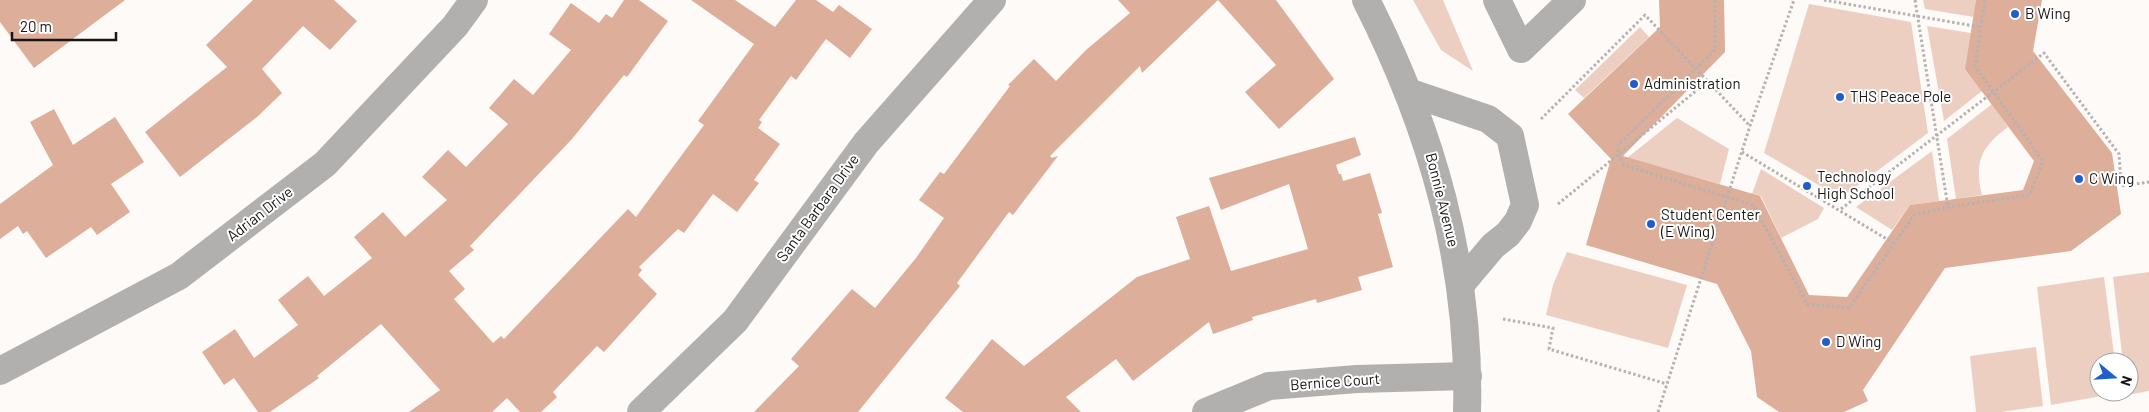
<svg xmlns="http://www.w3.org/2000/svg" width="2149" height="412" viewBox="0 0 2149 412" font-family="Barlow,sans-serif">
<rect width="100%" height="100%" fill="#fdfaf8"/>
<!-- green -->
<g fill="#edcfc2">
<path d="M1413,0h30l30,71 -32,-21z"/>
<path d="M1923,0h53l-2,17 -49,-8z"/>
<path d="M1809,4l102,18 17,111 -87,65 -77,-45z"/>
<path d="M1927,26l44,7 11,58 -38,30z"/>
<path d="M1640,27l9,10 -65,61 -9,-8z"/>
<path d="M1992,104l16,23c-27,20 -34,35 -26,68l-26,4 -9,-60z"/>
<path d="M1677,118l52,31 -9,35 -93,-26z"/>
<path d="M1932,151l7,50 -29,4 -18,25 -36,-23z"/>
<path d="M1761,169l63,39 -6,11 -37,19 -20,-42 -9,-2z"/>
<path d="M1567,252l120,33 -19,63 -122,-33 7,-30z"/>
<path d="M2149,272v119l-22,4v-3h2v-30h-6l-10,-85z"/>
<path d="M2104,277l11,85h-16v30l20,1 -68,12 -14,-118z"/>
<path d="M2036,347l7,59 -42,6h-25l-6,-56z"/>
</g>
<!-- building -->
<g fill="#ddae9a">
<path d="M0,0h125l-91,68 -34,-46z"/>
<path d="M253,0h81l23,21 -27,29 -27,-24 -41,43 20,24 -25,24 -77,60 -35,-45 82,-65 -21,-22z"/>
<path d="M624,0h15l29,21 -41,56 -3,-2 -52,64 -102,107 4,4 -25,21 16,18 -11,10 39,44 8,-7 3,3 124,-130 8,8 68,-92 -6,-4 56,-77 -63,-44h44l40,27 21,-27h20l17,12 6,-7 33,24 -22,29 -24,-19 -30,41 -5,-4 -32,44 3,2 -4,6 22,16 -26,36 5,3 -22,29 -24,-18 -29,39 -6,-4 -39,38 3,3 -4,5 19,19 -53,58 -7,-6 -44,46 4,5 -16,15h-21l-13,-14 -15,14h-83l31,-22 -59,-66 -64,52 2,2 -49,34h-12l-24,-34 -10,7 -22,-33 33,-23 19,29 44,-33 -20,-25 30,-24 16,20 48,-38 -18,-21 29,-25 22,25 42,-37 -25,-23 26,-27 18,17 42,-43 -19,-16 25,-29 19,16 38,-45 -22,-16 22,-31 28,20 7,-9 6,4z"/>
<path d="M1118,0h158l58,79 -55,50 -34,-37 31,-27 -58,-65 -76,73 -2,-7 -90,90 2,2 6,-2 -45,59 -4,-3 -52,71 3,3 -102,126h-104l45,-46 -8,-7 61,-70 23,19 41,-50 28,-40 -25,-18 21,-28 4,2 66,-88 -2,-1 26,-26 22,22 30,-31 44,-37z"/>
<path d="M1659,0h65l1,52 -102,104 137,40 49,99 38,2 63,-92 113,-15 11,-29 -69,-92 11,-69h66l-9,51 79,102 9,61 -50,37 -126,17 -82,122 5,11 -24,11h-65l-22,-15 -6,-46 -34,-67 -131,-39 25,-86 -43,-45 92,-87z"/>
<path d="M54,109l19,36 42,-28 29,45 -33,22 19,28 -33,23 -6,-8 -45,31 -19,-27 -4,3 -5,-8 -18,13v-35l53,-39 -23,-43z"/>
<path d="M1355,137l6,18 -25,10 3,9h2l2,7 27,-8 12,40 -4,1 15,53 -35,10 4,13 -45,13 -1,-4 -64,18 1,3 -40,14 -4,-12 -76,59 -17,-22 -50,38 15,15h-118l-18,-14 47,-59 32,27 113,-89 53,-18 -14,-42 33,-11 22,65 77,-22 -19,-65 -68,26 -12,-32z"/>
</g>
<g fill="none" stroke-linecap="round" stroke-linejoin="round">
<!-- path -->
<g stroke="#b5b2b1" stroke-width="3" stroke-dasharray="2.5 2.5" stroke-linecap="butt">
<path d="M1715,0v50l-97,95v9l6,11 129,40 54,99 42,4 65,-93 34,-8 81,-12 14,-34 -68,-95 10,-66"/>
<path d="M1824,0l156,27"/>
<path d="M1915,0l33,207"/>
<path d="M1541,119l104,-104 105,111"/>
<path d="M1742,152l153,92"/>
<path d="M1558,204l150,-123"/>
<path d="M1841,209l203,-156 75,101 2,32 28,-4"/>
<path d="M1503,319l50,9 -4,21 118,35"/>
<path d="M1658,412l92,-286 44,-126"/>
</g>
<!-- minor -->
<g stroke="#b2b0af" stroke-width="28">
<path d="M1366,0c66,130 105,265 101,412"/>
<path d="M1497,0l24,49 51,-49"/>
<path d="M1408,92l80,27 22,17 15,69 -7,16 -10,13 -15,12 -32,38"/>
<path d="M0,371l179,-95 146,-112 130,-138 19,-26"/>
<path d="M641,412l94,-91 131,-178 126,-143"/>
<path d="M1206,412l63,-26 88,-7 111,-3"/>
</g>
</g>
<!-- markers -->
<g fill="#205fcb" stroke="#fff" stroke-width="2">
<circle cx="2015" cy="14" r="5"/>
<circle cx="1634" cy="84" r="5"/>
<circle cx="1840" cy="97" r="5"/>
<circle cx="2079" cy="179" r="5"/>
<circle cx="1807" cy="186" r="5"/>
<circle cx="1651" cy="224" r="5"/>
<circle cx="1826" cy="342" r="5"/>
</g>
<g text-anchor="middle" stroke-width="4" stroke-linejoin="round" paint-order="stroke">
<!-- poi labels -->
<g font-size="15" fill="#181716" stroke="#fff" text-anchor="start">
<text x="2025" y="19">B Wing</text>
<text x="1644" y="89">Administration</text>
<text x="1850" y="102">THS Peace Pole</text>
<text x="1817" y="182">Technology<tspan x="1817" dy="17">High School</tspan></text>
<text x="2089" y="184">C Wing</text>
<text x="1661" y="220">Student Center<tspan x="1661" dy="17">(E Wing)</tspan></text>
<text x="1836" y="347">D Wing</text>
</g>
<!-- street labels -->
<g font-size="15" fill="#181716" stroke="#fff">
<text transform="translate(1442 200) rotate(76)" y="5">Bonnie Avenue</text>
<text transform="translate(818 208) rotate(-54)" y="5">Santa Barbara Drive</text>
<text transform="translate(260 214) rotate(-38)" y="5">Adrian Drive</text>
<text transform="translate(1335 382) rotate(-4)" y="5">Bernice Court</text>
</g>
</g>
<!-- north arrow -->
<g transform="translate(2114 377) rotate(108)"><circle r="24" fill="#ffffff" stroke="#a3a2a2"/>
<path d="M0-4L9 19L0 12L-9 19Z" fill="#205fcb"/>
<text y="-8" font-size="14" font-weight="bold" text-anchor="middle" fill="#181716">N</text>
</g>
<!-- scale -->
<path d="M12 32v8h104v-8" fill="none" stroke="#181716" stroke-width="2.5"/>
<text x="20" y="32" font-size="15" fill="#181716" stroke="#ffffff" stroke-width="4" paint-order="stroke">20 m</text>
</svg>
